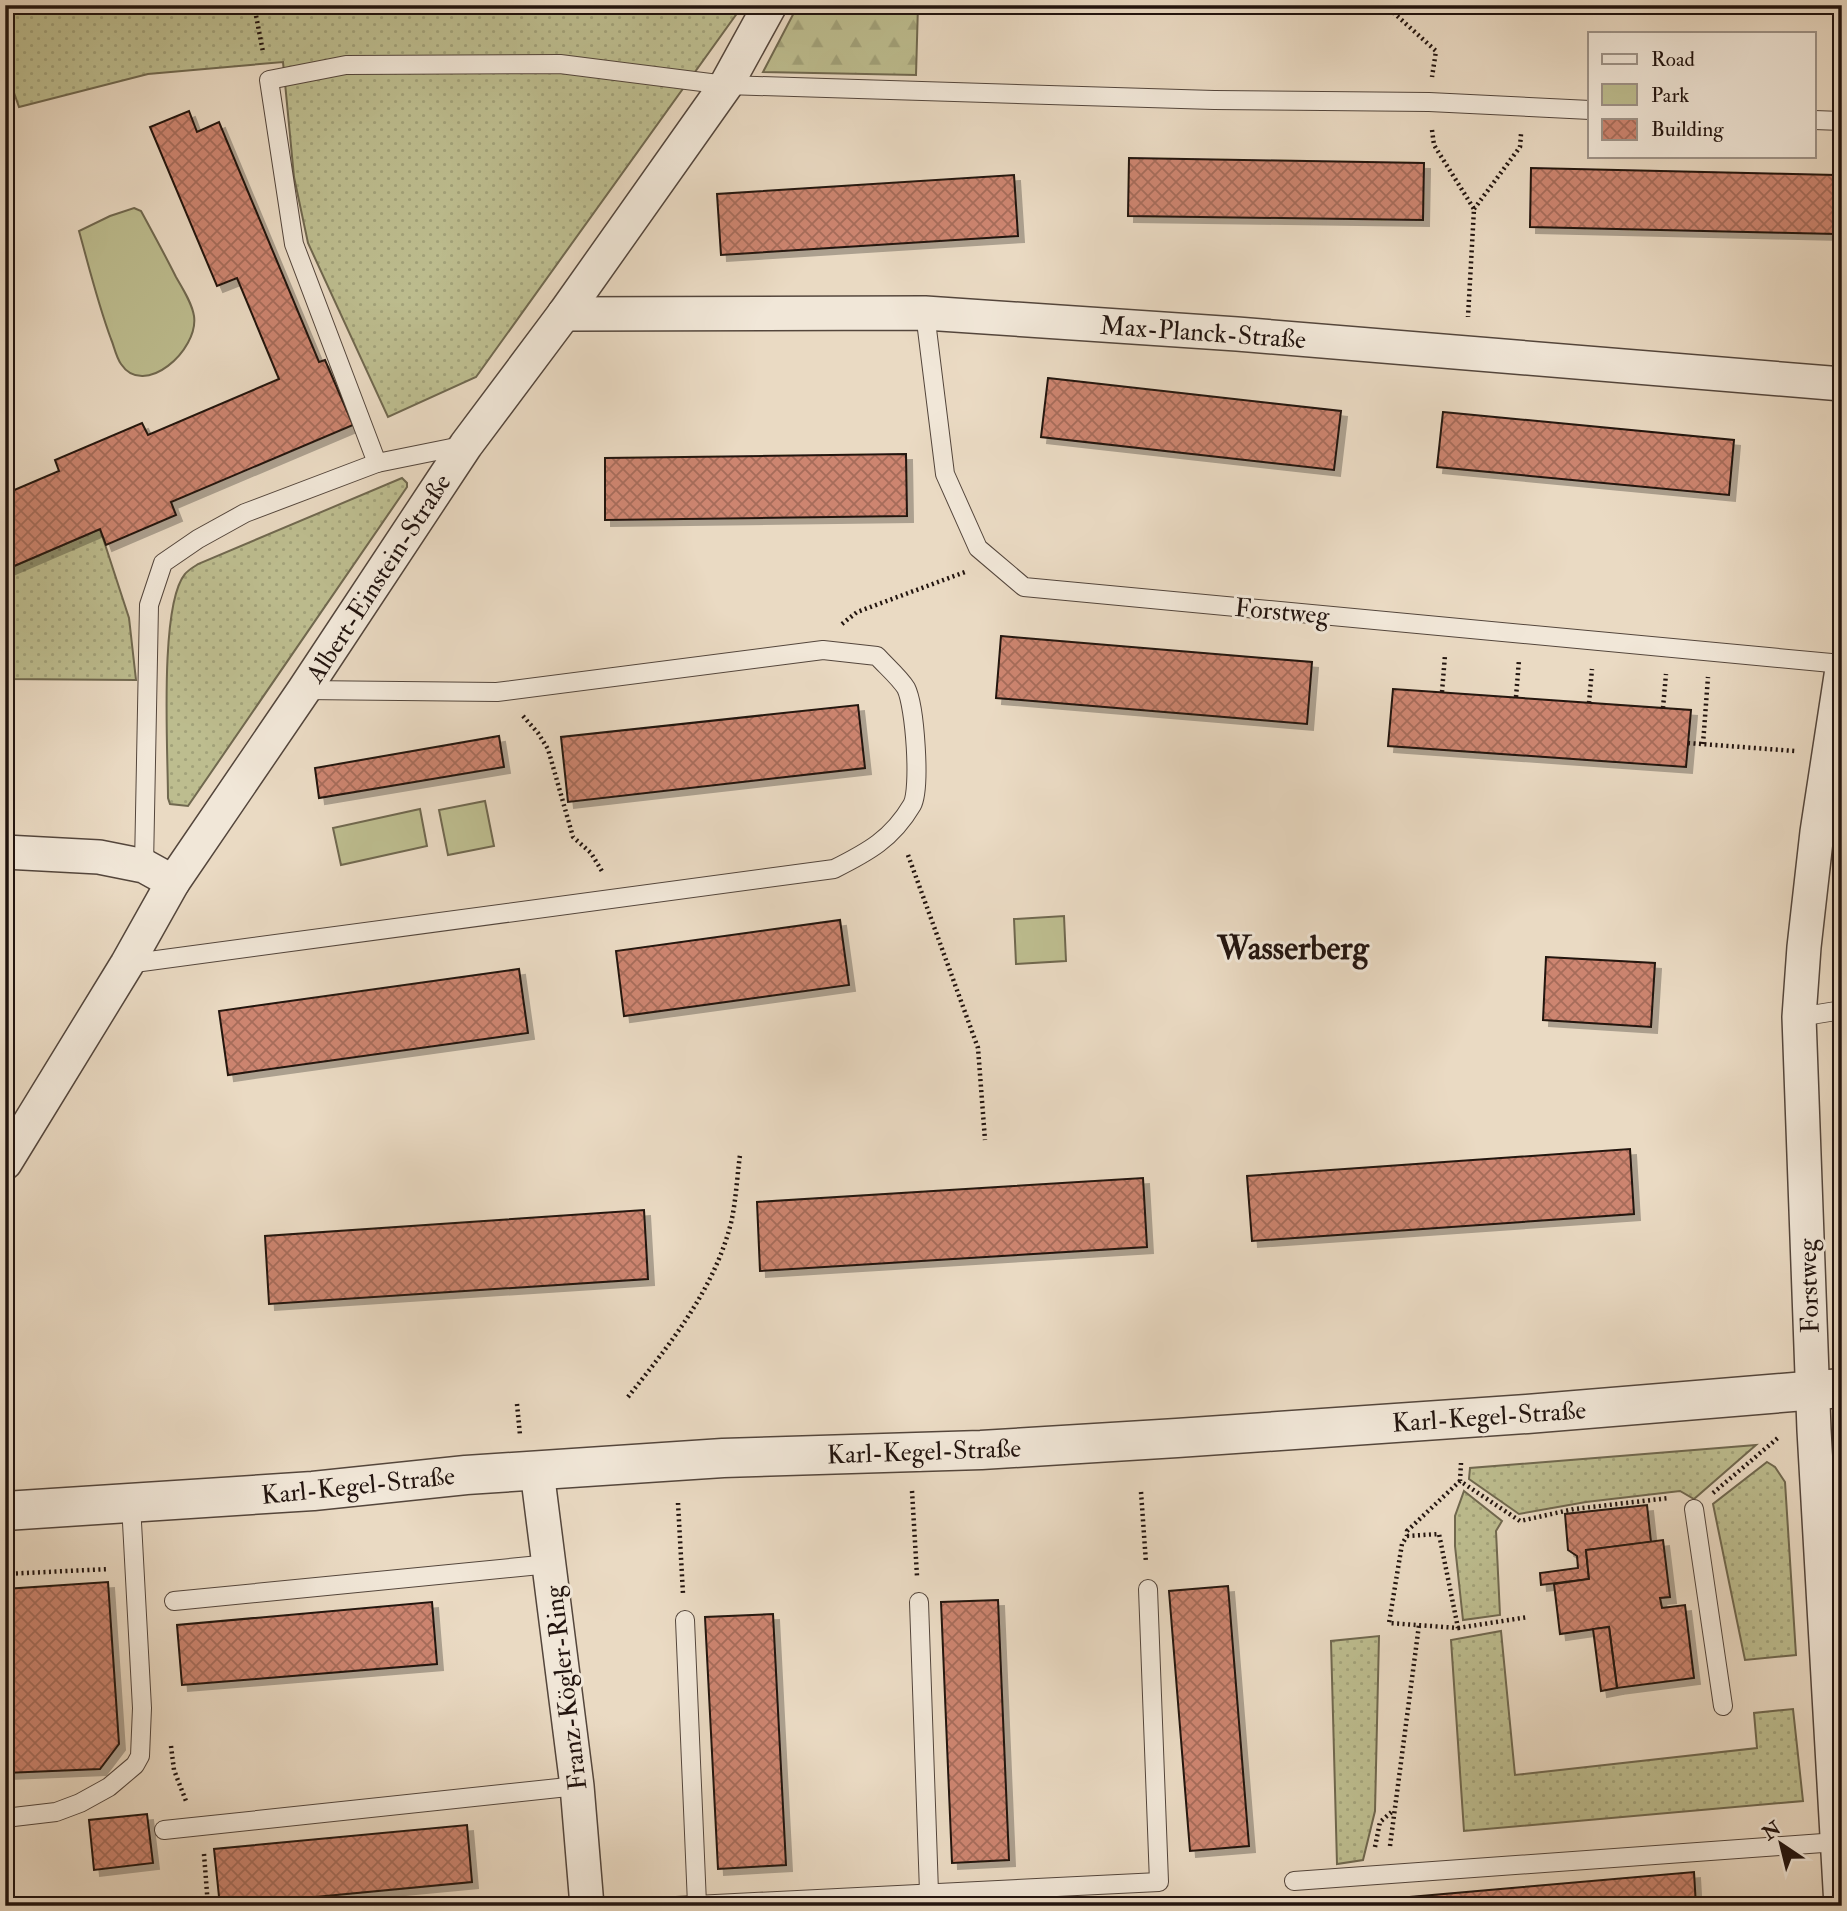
<svg xmlns="http://www.w3.org/2000/svg" width="1847" height="1911" viewBox="0 0 1847 1911" font-family="'IM FELL Double Pica',serif">
<defs>
<pattern id="grass-dots" width="8" height="8" patternUnits="userSpaceOnUse" patternTransform="scale(1.75)"><rect width="8" height="8" fill="#bdbd8f"/><path d="M2 2h.1M6 6h.1" fill="none" stroke="#a2a27a" stroke-width="1.8" stroke-linecap="round"/></pattern>
<pattern id="forest-firs" width="22" height="20" patternUnits="userSpaceOnUse" patternTransform="scale(1.75)"><rect width="22" height="20" fill="#bdbd8f"/><path d="M5 1l3.5 6h-7zM16 11l3.5 6h-7z" fill="#a2a27a"/></pattern>
<pattern id="building-cross-hatch" width="8" height="8" patternUnits="userSpaceOnUse" patternTransform="scale(1.75)"><rect width="8" height="8" fill="#cd8570"/><path d="M0 0l8 8M0 8l8-8" fill="none" stroke="#a66c5a"/></pattern>
<filter id="shadow"><feDropShadow dx="6" dy="6" stdDeviation="0" flood-color="#0004"/></filter>
</defs>
<rect width="100%" height="100%" fill="#eadac3"/>
<filter id="stains"><feTurbulence type="fractalNoise" baseFrequency=".00286" numOctaves="4"/><feColorMatrix values="0 0 0 0 .2 0 0 0 0 .09 0 0 0 0 .02 0 0 0 .5 -.17"/></filter>
<radialGradient id="worn" r=".72"><stop offset=".6" stop-color="#630" stop-opacity="0"/><stop offset="1" stop-color="#630" stop-opacity=".3"/></radialGradient>
<!-- grass -->
<g fill="url(#grass-dots)" stroke="#70684f" stroke-width="2">
<path d="M5,5h738l-267,372 -88,40 -80,-174 -14,-66 -11,-115 -135,12 -129,33 -14,-40z"/>
<path d="M402,478l5,5v4l-219,319 -18,-2 -2,-6c0,-45 -9,-193 17,-224 3,-4 9,-7 13,-10z"/>
<path d="M100,529l29,89 7,62 -131,-1v-109z"/>
<path d="M1756,1445l-62,54 -14,-8 -94,11 -67,12 -50,-35 1,-11z"/>
<path d="M1767,1462l8,5 10,15 11,173 -51,5 -32,-156z"/>
<path d="M1464,1491l38,30 -6,10 4,84 -37,5 -8,-74v-30z"/>
<path d="M1501,1631l14,144 242,-27 -3,-35 39,-4 10,92 -339,30 -13,-191z"/>
<path d="M1379,1636l-4,175 -12,49 -26,4 -6,-223z"/>
</g>
<!-- forest -->
<path fill="url(#forest-firs)" stroke="#70684f" stroke-width="2" d="M798,5h120l-2,70 -153,-3z"/>
<!-- green -->
<g fill="#bdbd8f" stroke="#70684f" stroke-width="2">
<path d="M134,208l7,3c12,22 24,44 35,66 7,12 16,26 18,39 5,34 -50,83 -73,48 -5,-7 -7,-18 -10,-25 -13,-35 -22,-72 -32,-108l31,-15z"/>
<path d="M485,801l9,45 -46,9 -9,-45z"/>
<path d="M420,809l7,37 -86,19 -8,-37z"/>
<path d="M1064,916l2,45 -50,3 -2,-45z"/>
</g>
<!-- building -->
<g fill="url(#building-cross-hatch)" stroke="#22140f" stroke-width="2" filter="url(#shadow)">
<path d="M189,111l8,21 22,-10 100,240 6,-2 28,65 -182,77 5,13 -70,30 -6,-16 -95,41v-76l54,-23 -4,-11 87,-37 6,12 131,-56 -42,-101 -20,8 -67,-159z"/>
<path d="M1129,158l295,5 -1,57 -295,-4z"/>
<path d="M1531,168l305,7 -1,59 -305,-7z"/>
<path d="M1014,175l4,61 -297,19 -4,-61z"/>
<path d="M1048,378l293,33 -7,59 -293,-33z"/>
<path d="M1443,412l291,28 -5,55 -292,-28z"/>
<path d="M906,454l1,62 -302,4v-62z"/>
<path d="M1001,636l311,26 -5,62 -311,-26z"/>
<path d="M1393,689l298,21 -5,57 -298,-21z"/>
<path d="M858,705l7,63 -297,34 -7,-65z"/>
<path d="M499,736l5,31 -185,31 -4,-30z"/>
<path d="M840,920l9,65 -225,31 -8,-65z"/>
<path d="M1546,957l109,6 -4,64 -108,-7z"/>
<path d="M519,969l9,64 -300,42 -9,-64z"/>
<path d="M1630,1149l4,65 -382,27 -5,-65z"/>
<path d="M1143,1178l4,69 -387,24 -3,-69z"/>
<path d="M644,1210l4,69 -379,25 -4,-68z"/>
<path d="M1647,1505l4,37 -65,8 3,29 -48,6 -1,-12 38,-5 -1,-12 -9,-6 -3,-36z"/>
<path d="M1663,1540l7,57 -10,1 2,10 23,-3 9,73 -77,10 -8,-61 -49,7 -6,-50 35,-5 -3,-29z"/>
<path d="M108,1582l11,162 -19,25 -95,4v-184z"/>
<path d="M1228,1586l21,260 -59,5 -21,-260z"/>
<path d="M998,1600l11,260 -57,3 -11,-261z"/>
<path d="M432,1602l5,62 -255,21 -5,-60z"/>
<path d="M773,1614l13,251 -68,4 -13,-252z"/>
<path d="M1609,1627l8,61 -16,3 -8,-62z"/>
<path d="M147,1814l6,49 -59,7 -5,-50z"/>
<path d="M467,1825l5,57 -252,24 -6,-57z"/>
<path d="M1694,1872l2,34h-377v-1z"/>
</g>
<g fill="none" stroke-linecap="round" stroke-linejoin="round">
<!-- service casing -->
<g stroke="#54463c" stroke-width="20">
<g id="service">
<path d="M1814,120l28,1"/>
<path d="M925,313l20,161 33,74 46,39 818,77"/>
<path d="M377,463l-83,-219 -25,-164 77,-15 214,-1 166,21 488,15 215,2 161,8"/>
<path d="M144,866l5,-261 14,-42 35,-24 47,-26 132,-50 89,-18"/>
<path d="M127,964l707,-95c34,-17 58,-30 78,-64 9,-16 3,-99 -6,-117 -7,-11 -20,-22 -29,-32l-54,-6 -326,42 -193,-2"/>
<path d="M1799,1017l43,-7"/>
<path d="M1694,1509l29,197"/>
<path d="M174,1601l376,-37"/>
<path d="M919,1602l10,290"/>
<path d="M685,1620l12,284"/>
<path d="M5,1818l51,-6 24,-9 29,-16 26,-22 5,-9 2,-48 -11,-204"/>
<path d="M164,1830l413,-44"/>
<path d="M1294,1881l543,-39"/>
<path d="M676,1906l483,-24 -11,-293"/>
</g>
</g>
<!-- minor casing -->
<g stroke="#54463c" stroke-width="36">
<g id="minor">
<path d="M564,314l361,-1 312,21 605,50"/>
<path d="M5,852l94,5 45,9 29,16"/>
<path d="M5,1163l122,-199 46,-82 131,-192 162,-245 98,-131 162,-229 44,-80"/>
<path d="M537,1471l40,315 10,120"/>
<path d="M1841,1906l-27,-476 -15,-413 5,-70 13,-115 25,-163"/>
</g>
</g>
<!-- tertiary casing -->
<g stroke="#54463c" stroke-width="41">
<path id="tertiary" d="M5,1511l308,-20 153,-16 257,-17 258,-8 196,-12 350,-24 315,-26"/>
</g>
<!-- path -->
<g stroke="#22140f" stroke-width="4.5" stroke-dasharray="2 3.5" stroke-linecap="butt">
<path d="M254,5l9,47"/>
<path d="M1385,5l51,46 -4,26"/>
<path d="M1432,130l2,15 40,64 -6,108"/>
<path d="M1474,209l46,-62 1,-13"/>
<path d="M842,624l15,-12 108,-40"/>
<path d="M1442,692l3,-37"/>
<path d="M1516,697l3,-37"/>
<path d="M1589,703l3,-34"/>
<path d="M1663,708l3,-34"/>
<path d="M523,716l15,17 10,16 25,88 18,16 12,20"/>
<path d="M1688,743l107,8"/>
<path d="M1703,744l5,-67"/>
<path d="M908,855l70,193 7,92"/>
<path d="M628,1397c42,-53 86,-107 103,-174 5,-22 6,-46 9,-68"/>
<path d="M517,1404l3,31"/>
<path d="M1461,1463l-1,18 60,40 54,-12 95,-11"/>
<path d="M912,1491l5,85"/>
<path d="M1141,1492l5,71"/>
<path d="M1713,1493l66,-56"/>
<path d="M678,1503l5,91"/>
<path d="M1407,1536l32,-2 19,94 -69,-5 13,-79 5,-8v-5l53,-50"/>
<path d="M5,1574l104,-5"/>
<path d="M1458,1628l70,-11"/>
<path d="M171,1746l3,24 12,31"/>
<path d="M1390,1846l29,-221"/>
<path d="M1375,1847l5,-25 14,-12"/>
<path d="M204,1854l4,52"/>
<path d="M13,1906c18,-5 37,-5 54,0"/>
</g>
<!-- service -->
<use href="#service" stroke="#f1e7d8" stroke-width="18"/>
<!-- minor -->
<use href="#minor" stroke="#f1e7d8" stroke-width="33"/>
<!-- tertiary -->
<use href="#tertiary" stroke="#f1e7d8" stroke-width="38"/>
</g>
<g text-anchor="middle" stroke-width="6" stroke-linejoin="round" paint-order="stroke">
<!-- street labels -->
<g font-size="26" fill="#22140f" stroke="#f1e7d8">
<text transform="translate(1203 332) rotate(4)" y="9">Max-Planck-Straße</text>
<text transform="translate(378 578) rotate(-57)" y="9">Albert-Einstein-Straße</text>
<text transform="translate(1282 611) rotate(5)" y="9">Forstweg</text>
<text transform="translate(1808 1286) rotate(-92)" y="9">Forstweg</text>
<text transform="translate(1489 1416) rotate(-4)" y="9">Karl-Kegel-Straße</text>
<text transform="translate(924 1451) rotate(-2)" y="9">Karl-Kegel-Straße</text>
<text transform="translate(358 1485) rotate(-6)" y="9">Karl-Kegel-Straße</text>
<text transform="translate(565 1688) rotate(-97)" y="9">Franz-Kögler-Ring</text>
</g>
<!-- district labels -->
<g font-size="33" font-weight="bold" fill="#22140f" stroke="#f1e7d8">
<text x="1293" y="959">Wasserberg</text>
</g>
</g>
<!-- margin -->
<rect width="1847" height="1911" fill="none" stroke="#eadac3" stroke-width="28"/>
<rect x="7" y="7" width="1833" height="1897" fill="none" stroke="#22140f" stroke-width="3.5"/>
<rect x="14" y="14" width="1819" height="1883" fill="none" stroke="#22140f" stroke-width="2"/>
<!-- legend -->
<rect x="1588" y="32" width="228" height="126" fill="#f1e7d8" stroke="#9e9388" stroke-width="2"/>
<rect x="1602" y="54" width="35" height="10" fill="#f1e7d8" stroke="#9e9388" stroke-width="2"/>
<text x="1651" y="66" font-size="21" fill="#22140f">Road</text>
<rect x="1602" y="84" width="35" height="21" fill="#bdbd8f" stroke="#9e9388" stroke-width="2"/>
<text x="1651" y="102" font-size="21" fill="#22140f">Park</text>
<rect x="1602" y="119" width="35" height="21" fill="url(#building-cross-hatch)" stroke="#9e9388" stroke-width="2"/>
<text x="1651" y="136" font-size="21" fill="#22140f">Building</text>
<!-- north arrow -->
<g transform="translate(1781 1844) rotate(325)" stroke="#f1e7d8" stroke-width="5" paint-order="stroke">
<path d="M0-5L12 26L0 18L-12 26Z" fill="#22140f"/>
<text y="-10" font-size="19" font-weight="bold" text-anchor="middle" fill="#22140f">N</text>
</g>
<rect width="100%" height="100%" filter="url(#stains)"/>
<rect width="100%" height="100%" fill="url(#worn)"/>
</svg>
